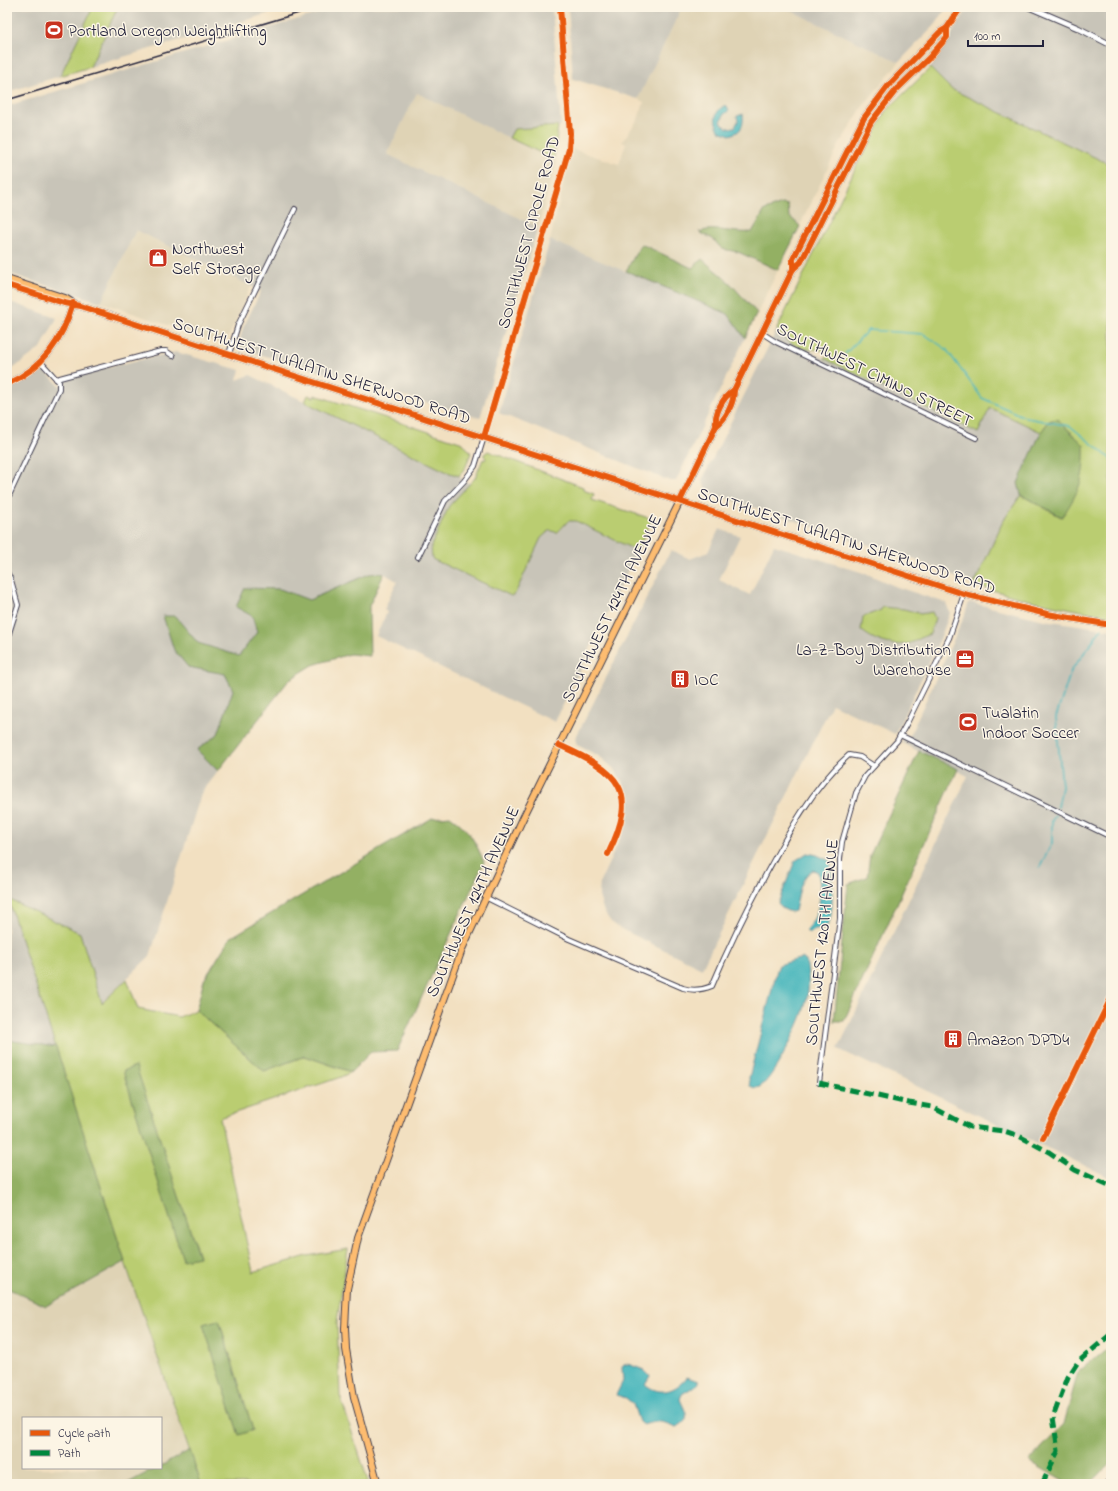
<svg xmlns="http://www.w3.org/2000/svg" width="1118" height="1491" viewBox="0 0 1118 1491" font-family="'Indie Flower',sans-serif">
<rect width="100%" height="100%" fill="#fcf5e5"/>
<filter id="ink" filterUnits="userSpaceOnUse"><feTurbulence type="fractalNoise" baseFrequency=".025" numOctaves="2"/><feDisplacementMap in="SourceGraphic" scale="8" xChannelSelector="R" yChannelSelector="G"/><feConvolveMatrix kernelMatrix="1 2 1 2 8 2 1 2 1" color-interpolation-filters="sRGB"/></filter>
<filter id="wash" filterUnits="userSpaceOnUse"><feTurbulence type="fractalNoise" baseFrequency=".012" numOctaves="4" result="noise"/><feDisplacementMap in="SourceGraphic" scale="16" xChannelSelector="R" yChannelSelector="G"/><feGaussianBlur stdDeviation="0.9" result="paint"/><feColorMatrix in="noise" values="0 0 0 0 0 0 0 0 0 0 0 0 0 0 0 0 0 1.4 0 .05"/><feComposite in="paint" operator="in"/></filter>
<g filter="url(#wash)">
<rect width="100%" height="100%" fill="#f2e0c1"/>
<!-- built -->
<g fill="#dfd3b5" fill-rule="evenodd">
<path d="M704,7h79l116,55 -36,44 -24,39 -94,193 -17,-24 -178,-74 22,-91 47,15 7,-21 -4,-1 16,-23 6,-17 -6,-3 43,-90z"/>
<path d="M417,93l140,68 -19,66 -151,-73z"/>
<path d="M136,229l115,57 -24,54 -8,3 -118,-41z"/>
<path d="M125,1262l76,222h-194v-196l39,17zM23,1418h138v50h-138z"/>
</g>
<!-- industrial -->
<g fill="#c8c4b8">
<path d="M7,7h86l-33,69 -53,16z"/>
<path d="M118,7h172l-200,60z"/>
<path d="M339,7h213l9,119 -47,3 -5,9 -92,-45 -30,61 151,73 -58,191 -235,-68 -4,-3 -2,-4 4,-15 18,-37 -125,-61 -35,72 -94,-29v-167z"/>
<path d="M568,7h136l-23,2 -43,90 -65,-20z"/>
<path d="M783,7h164l-11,17 -37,38z"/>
<path d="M969,7h142v158l-160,-76 -21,-21z"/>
<path d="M550,240l178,74 17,24 -69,143h-6l-171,-68z"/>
<path d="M7,301l50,17 -16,30 -34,25z"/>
<path d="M777,329l5,8 195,96 12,-25 52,24 -23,51 3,12 -18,26 -29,64 -59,-25 -208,-68 -5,-12z"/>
<path d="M176,352l64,18 -3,10 13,-5 209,101 11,8 -21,22 -18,40 1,12 83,36 26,-56 9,-8 8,3 10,-12h7l62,30 -82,171 -179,-86 11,-24 -3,-2 13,-29 -12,-7h-16l-60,26 -29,-11 31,31 -49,95 -60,76 -52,165 -94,91 -49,-7v-651l37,-19 16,16 7,-10z"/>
<path d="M719,529l21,7 -21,44 31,15 24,-50 93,29 30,13 49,16 4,10 -10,26 -45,95 -63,-30 -130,264 -81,-39 -10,-7 -7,-10 -5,-16 1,-14 25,-54 3,-16v-15l-6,-17 -9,-12 -14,-12 -22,-11 -2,-6 96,-189 19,9 18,-7z"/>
<path d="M969,602l75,18 67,10v548l-273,-129 130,-273 -68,-34 9,-5 55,-120z"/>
</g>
<!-- green -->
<g fill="#bacd71" stroke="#6e7856" fill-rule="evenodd">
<path d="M93,7h25l-28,60 -30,9z"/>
<path d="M930,68l21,21 160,76v452l-83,-17 -54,-15 29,-64 18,-26 40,22 23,-72 -27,-26 -8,2 -8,11 -51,-24 -12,25 -153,-74 3,-7c-8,-3 -14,-2 -22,-3 -11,-1 -24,-11 -29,-20l104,-213z"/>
<path d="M558,126l-4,33 -45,-21 5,-9z"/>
<path d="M308,395l6,2 1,-2 148,48 8,10 -5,13 -7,10 -12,-4 -142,-70z"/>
<path d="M488,451l95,36v3l11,4 -2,6 60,19 -15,32 -61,-30h-8l-11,12 -7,-3 -9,8 -26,56 -4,2 -79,-37 -1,-13 18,-40 26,-28 8,-19 2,1 1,-2 -2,-2v-2z"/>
<path d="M882,607l22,2 11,3 1,-1 4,3 12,-2 3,6 -5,16c-7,2 -13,7 -20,9 -16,5 -37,-2 -49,-13l2,-13 18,-7z"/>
<path d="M8,899l72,34 22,70 25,-24 11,30 41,8 17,-7 68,61 41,-15 46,16 -10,5 -121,41 33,154 54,-16 41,-7 -11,73 3,74 29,88h-168l-76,-222zM135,1066l64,190 -1,1 -15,2 -59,-187zM219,1320l34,110 -14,5 -35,-111z"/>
</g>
<!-- forest -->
<g fill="#93b063" stroke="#5a694f">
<path d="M782,204l6,1 1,11 11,10 -22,44 -40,-18 -16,-3 -9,-10 -14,-7c15,-6 35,2 53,0l13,-22z"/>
<path d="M641,244l51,24 10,-9 28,24 27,30 -12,25 -17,-24 -102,-43z"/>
<path d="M1057,419l27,26c1,33 -4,45 -22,72l-41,-22 -3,-12 23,-51 8,-11z"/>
<path d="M378,573l6,1 -15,32 1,50 -20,-2 -37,11 -24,15 -71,91 -21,-21 21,-16 15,-44 -8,-16 -37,-7 -14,-17 -11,-34h12l23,27 41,13 18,-24 -5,-16 -16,-9 9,-19 35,1 29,11 60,-26z"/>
<path d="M919,751l39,18 -114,252h-10l14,-137 19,-7 3,-22z"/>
<path d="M450,816c19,13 25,25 34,46l-87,189 -26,1 -20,20 -46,-16 -41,15 -68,-61 8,-30 26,-42 202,-120z"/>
<path d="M7,1040l49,7 69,215 -79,44 -39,-18z"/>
<path d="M136,1066l63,191 -16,3 -60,-189z"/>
<path d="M219,1320l34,110 -14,5 -36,-111z"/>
<path d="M1111,1345v118l-21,21h-22l-39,-23 35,-37 14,-52z"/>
<path d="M190,1450l11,34h-75l30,-16h5v-2z"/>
</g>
<!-- water -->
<g fill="#47b6bc" stroke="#346c7c">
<path d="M726,105l3,6 -5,3 -3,8 6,6 8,-1 3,-6 -1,-5 6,-2c1,11 -1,18 -13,21l-10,-4c-7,-9 -6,-21 6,-26z"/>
<path d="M807,853l10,2 13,6c2,10 5,57 -3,65 -4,3 -7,2 -12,3 -4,2 -4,4 -8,3l-1,-3c15,-13 16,-39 12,-57l-5,-2c-13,6 -15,28 -18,41 -6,3 -13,-3 -17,-8l17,-42z"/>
<path d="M802,958l4,3c2,10 3,20 2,30 -1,9 -4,19 -7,27 -5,13 -30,65 -42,69 -4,2 -6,0 -9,-1l-1,-8 28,-108 2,-5z"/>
<path d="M628,1364l16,6 6,6 -5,8c15,13 31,7 42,-7l11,4v3l-16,10 -2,5c5,13 13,21 -4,28 -14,-6 -18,-7 -33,-2l-4,-3 -6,-18 -7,-6 -10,-3 7,-14 -1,-14 2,-2z"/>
</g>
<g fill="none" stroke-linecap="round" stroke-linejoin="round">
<!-- stream -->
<g stroke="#47b6bc" stroke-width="1.5">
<path d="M845,354l23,-24 56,4 22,15 36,49 45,20 43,8 41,33"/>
<path d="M1108,620l3,-4"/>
<path d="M1058,807l4,-20 -6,-70 15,-46 31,-43"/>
<path d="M1040,867l12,-24v-22l3,-6"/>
</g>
</g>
</g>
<g filter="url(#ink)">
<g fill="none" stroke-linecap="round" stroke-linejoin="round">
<!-- minor casing -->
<g stroke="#413e4f" stroke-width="6">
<g id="minor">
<path d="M762,333l14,9 200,96"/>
<path d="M229,354l9,-29 57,-116"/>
<path d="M56,379l105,-28h5l7,5"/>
<path d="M7,500l52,-111v-7l-18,-20"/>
<path d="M418,557l27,-56 19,-20 11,-15 9,-29"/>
<path d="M7,572l4,8 7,25 -9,28 -1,32"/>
<path d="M900,735l211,102"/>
<path d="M559,745c60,27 81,44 49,109"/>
<path d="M485,897l84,42 114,49c10,3 19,2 29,-2 16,-38 33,-73 53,-110 23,-43 47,-88 84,-121l11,2 14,9"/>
<path d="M819,1083l21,-165v-59l2,-17 14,-49 9,-17 32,-35 11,-20 41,-83 15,-44"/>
</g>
</g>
<!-- tertiary casing -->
<g stroke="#413e4f" stroke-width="7">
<g id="tertiary">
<path d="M1029,7l49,21 33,17"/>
<path d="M484,437l85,-288 1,-16 -10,-126"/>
<path d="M1043,1138l68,-140"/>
</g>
</g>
<!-- secondary casing -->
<g stroke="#413e4f" stroke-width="8">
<path id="secondary" d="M7,384c36,-16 55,-43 66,-81"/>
</g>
<!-- primary casing -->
<g stroke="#413e4f" stroke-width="8">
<g id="primary">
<path d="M793,269v-10l71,-141 24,-32 52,-54 7,-4 14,-21"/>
<path d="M716,426c10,-7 18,-23 18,-36l59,-121 8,-7 70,-140 25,-32 33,-32 18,-21v-9"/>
<path d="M378,1484l-24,-87 -8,-48 -1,-21 2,-39 11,-51 105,-291 61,-131 162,-327 30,-63c-2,-13 7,-29 18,-36"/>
</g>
</g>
<!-- trunk casing -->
<g stroke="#413e4f" stroke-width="8">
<g id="trunk">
<path d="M7,279l58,19 8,5"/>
<path d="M7,285l57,18 16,3 884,288 83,20 64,11"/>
</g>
</g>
<!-- minor -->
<use href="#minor" stroke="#fff" stroke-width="4"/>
<!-- tertiary -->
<use href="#tertiary" stroke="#fff" stroke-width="5"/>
<!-- secondary -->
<use href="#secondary" stroke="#fee4c5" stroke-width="5.5"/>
<!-- primary -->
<use href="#primary" stroke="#fdbc6f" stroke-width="6"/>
<!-- trunk -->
<use href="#trunk" stroke="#fdbc6f" stroke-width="6"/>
<!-- rail -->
<g stroke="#22223b" stroke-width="1.5">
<path d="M7,100l312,-93"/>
<path d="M1102,1484l9,-8"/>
</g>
<!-- quiet -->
<g stroke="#00873e" stroke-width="5" stroke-dasharray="10 5" stroke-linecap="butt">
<path d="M819,1083l90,20 23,4 38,20 34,4 15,5 30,16 26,18 36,16"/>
<path d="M1042,1484l16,-33 -5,-34 15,-40 10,-15 33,-28"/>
</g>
<!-- cycleway casing -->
<g stroke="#fcf5e5" stroke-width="8">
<g id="cycleway">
<path d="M793,269v-10l71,-141 24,-32 52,-54 7,-4 14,-21"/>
<path d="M7,285l57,18 16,3 884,288 83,20 64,11"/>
<path d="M7,384c36,-16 55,-43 66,-81"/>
<path d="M716,426c10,-7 18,-23 18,-36l59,-121 8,-7 70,-140 25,-32 33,-32 18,-21v-9"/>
<path d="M484,437l85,-288 1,-16 -10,-126"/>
<path d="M680,501l36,-75c-2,-13 7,-29 18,-36"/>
<path d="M559,745c60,27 81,44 49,109"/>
<path d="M1043,1138l68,-140"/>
</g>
</g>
<!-- cycleway -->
<use href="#cycleway" stroke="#e8590c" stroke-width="6"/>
</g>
</g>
<!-- icons -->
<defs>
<g id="stadium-square" transform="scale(1)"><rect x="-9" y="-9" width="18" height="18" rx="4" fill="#c8321e" stroke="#fcf5e5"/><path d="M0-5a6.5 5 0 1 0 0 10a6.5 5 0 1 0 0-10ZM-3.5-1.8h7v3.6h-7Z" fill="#fff"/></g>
<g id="shop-square" transform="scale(1)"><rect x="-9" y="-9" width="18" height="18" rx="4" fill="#c8321e" stroke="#fcf5e5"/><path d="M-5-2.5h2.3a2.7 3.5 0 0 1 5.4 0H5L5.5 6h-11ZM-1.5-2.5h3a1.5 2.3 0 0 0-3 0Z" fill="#fff"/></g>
<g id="office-square" transform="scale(1)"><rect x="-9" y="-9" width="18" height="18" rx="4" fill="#c8321e" stroke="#fcf5e5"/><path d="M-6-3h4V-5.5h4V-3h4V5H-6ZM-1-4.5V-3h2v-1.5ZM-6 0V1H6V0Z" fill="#fff"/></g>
<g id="building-square" transform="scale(1)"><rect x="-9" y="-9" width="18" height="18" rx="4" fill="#c8321e" stroke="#fcf5e5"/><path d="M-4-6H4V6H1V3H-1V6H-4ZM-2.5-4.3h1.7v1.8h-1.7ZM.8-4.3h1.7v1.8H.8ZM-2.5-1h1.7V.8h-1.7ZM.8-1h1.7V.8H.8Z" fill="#fff"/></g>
</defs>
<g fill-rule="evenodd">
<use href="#stadium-square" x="54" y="30"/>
<use href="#shop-square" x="158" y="258"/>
<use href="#office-square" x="965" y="659"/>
<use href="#building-square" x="680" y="679"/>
<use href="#stadium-square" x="968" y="722"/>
<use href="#building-square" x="953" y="1039"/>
</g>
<g text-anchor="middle" stroke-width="3" stroke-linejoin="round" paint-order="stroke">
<!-- poi labels -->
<g font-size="17" fill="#22223b" stroke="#fcf5e5" text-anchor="start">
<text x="68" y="36">Portland Oregon Weightlifting</text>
<text x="172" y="254">Northwest<tspan x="172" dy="20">Self Storage</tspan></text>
<text x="951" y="655" text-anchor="end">La-Z-Boy Distribution<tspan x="951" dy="20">Warehouse</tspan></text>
<text x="694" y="685">IOC</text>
<text x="982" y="718">Tualatin<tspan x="982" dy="20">Indoor Soccer</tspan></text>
<text x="967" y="1045">Amazon DPD4</text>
</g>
<!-- street labels -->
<g font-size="17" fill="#22223b" stroke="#fcf5e5">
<text transform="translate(528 232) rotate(-75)" y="6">SOUTHWEST CIPOLE ROAD</text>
<text transform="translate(322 370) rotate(18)" y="6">SOUTHWEST TUALATIN SHERWOOD ROAD</text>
<text transform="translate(875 374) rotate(26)" y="6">SOUTHWEST CIMINO STREET</text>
<text transform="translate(847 540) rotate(18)" y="6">SOUTHWEST TUALATIN SHERWOOD ROAD</text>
<text transform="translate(611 608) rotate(-64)" y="6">SOUTHWEST 124TH AVENUE</text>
<text transform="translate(472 901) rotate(-66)" y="6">SOUTHWEST 124TH AVENUE</text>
<text transform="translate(821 942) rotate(-84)" y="6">SOUTHWEST 120TH AVENUE</text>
</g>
</g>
<!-- margin -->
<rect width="1118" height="1491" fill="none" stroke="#fcf5e5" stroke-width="24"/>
<!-- legend -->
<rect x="22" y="1417" width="140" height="52" fill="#fcf5e5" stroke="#a5a1a1"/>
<rect x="30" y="1430" width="20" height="6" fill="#e8590c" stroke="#a5a1a1"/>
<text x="58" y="1437" font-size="12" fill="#22223b">Cycle path</text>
<rect x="30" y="1450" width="20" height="6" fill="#00873e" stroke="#a5a1a1"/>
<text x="58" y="1457" font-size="12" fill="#22223b">Path</text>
<!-- scale -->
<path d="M968 40v6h75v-6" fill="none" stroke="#22223b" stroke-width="2"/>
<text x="974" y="40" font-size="12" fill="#22223b" stroke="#fcf5e5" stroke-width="3" paint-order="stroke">100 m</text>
</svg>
